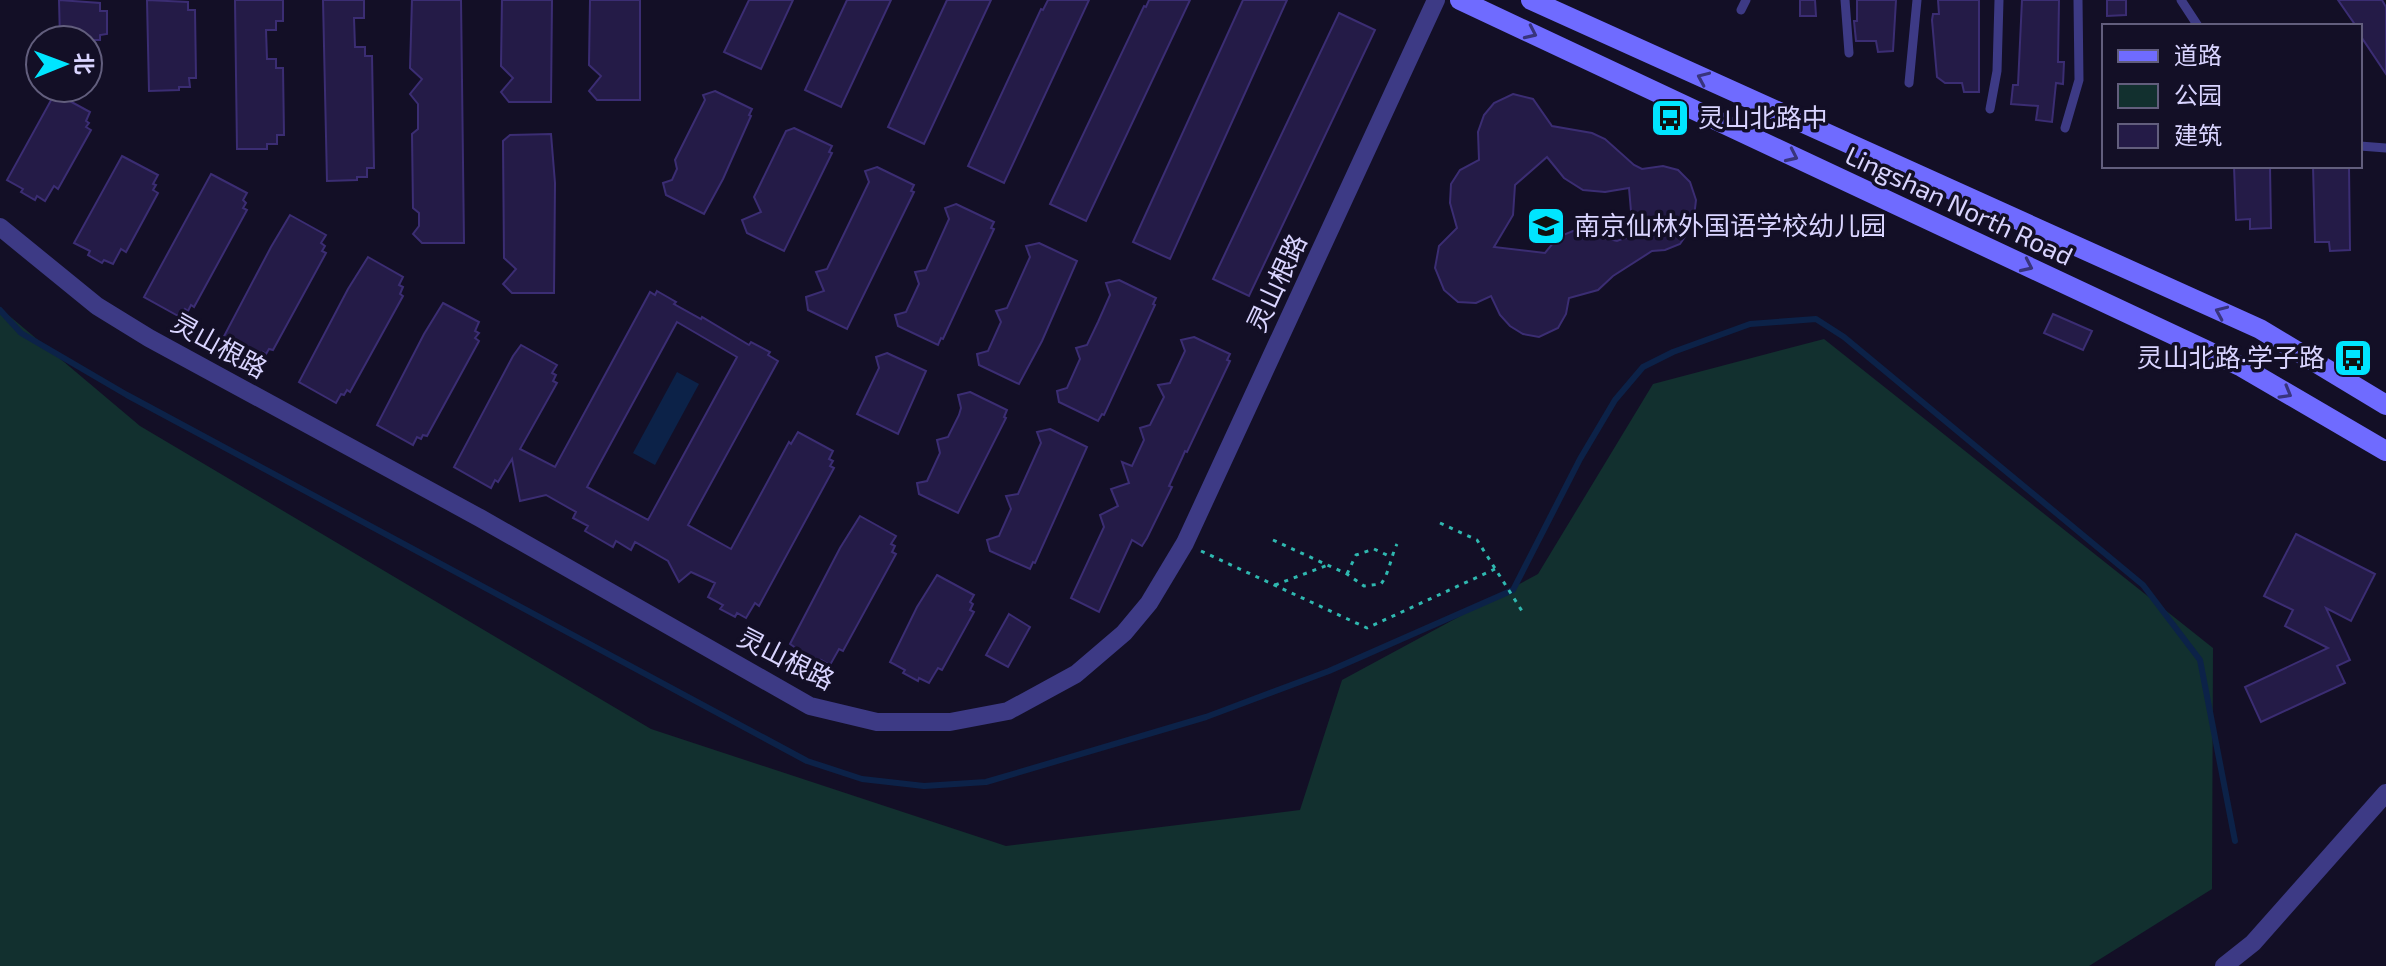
<svg xmlns="http://www.w3.org/2000/svg" width="2386" height="966" viewBox="0 0 2386 966" font-family="'Exo 2','Noto Sans SC',sans-serif">
<rect width="100%" height="100%" fill="#130f26"/>
<!-- green -->
<path fill="#12302f" d="M0,308l140,118 511,303 355,117 294,-36 42,-130 196,-106 115,-190 171,-45 389,309 -1,241 -123,77h-2089z"/>
<!-- water -->
<path fill="#0c2248" d="M677,372l22,12 -44,81 -22,-12z"/>
<g fill="none" stroke-linecap="round" stroke-linejoin="round">
<!-- stream -->
<path stroke="#0c2248" stroke-width="6" d="M0,310l21,23 106,62 680,366 55,18 62,7 62,-4 220,-65 123,-46 184,-81 67,-131 35,-59 28,-33 30,-15 77,-28 66,-5 28,18 299,248 57,75 35,181"/>
</g>
<!-- building -->
<g fill="#241b47" stroke="#3b2d73" stroke-width="2" fill-rule="evenodd">
<path d="M59,0l41,3v8h7v23l-7,1v5h-40z"/>
<path d="M147,0l41,2v8h7l1,68h-7l1,9h-11v3l-30,1z"/>
<path d="M235,0h48v21h-7v9h-10l1,29h9v9h7l1,67h-7v9h-10v5h-30z"/>
<path d="M323,0h41v18h-10l1,29h10v9h7l2,112h-7v9h-10v3l-30,1z"/>
<path d="M412,0h49l3,243h-42l-9,-9 6,-8v-13l-6,-5 -1,-74 6,-5v-25l-8,-10 12,-15 -12,-11z"/>
<path d="M502,0h50l-1,102h-42l-8,-10 12,-14 -12,-12z"/>
<path d="M590,0h50v100h-43l-8,-9 12,-15 -12,-11z"/>
<path d="M749,0h44l-32,69 -37,-17z"/>
<path d="M847,0h44l-50,107 -36,-17z"/>
<path d="M947,0h44l-67,144 -36,-17z"/>
<path d="M1048,0h41l-85,183 -36,-17 73,-157 2,1z"/>
<path d="M1149,0h41l-104,221 -36,-17 94,-198 2,1z"/>
<path d="M1243,0h44l-117,259 -37,-17z"/>
<path d="M1800,0h15l1,16h-16z"/>
<path d="M1857,0h39l-3,51 -15,1 -2,-11h-20l-2,-20h3z"/>
<path d="M1938,0h41v92h-15l-2,-9h-17l-8,-6 -5,-57 1,-6h6z"/>
<path d="M2022,0h37l-1,62h6l-1,22 -7,-1 -4,39 -16,-2 2,-14 -27,-2 2,-19h5z"/>
<path d="M2107,0h19v15l-19,1z"/>
<path d="M2338,0h44l4,7v67l-24,-36 -2,-12h-4z"/>
<path d="M1339,13l36,17 -126,266 -36,-17z"/>
<path d="M715,91l37,18 -3,6 2,1 -28,63 -19,35 -38,-19 -3,-12 9,-3 5,-11 -2,-9 30,-60 -2,-5z"/>
<path d="M55,93l35,19 -4,9 3,2 -3,4 5,3 -33,59 -4,-3 -9,15 -8,-5 -2,4 -14,-8 2,-3 -16,-9z"/>
<path d="M1513,94l20,5 19,27 40,7 13,6 29,26 8,4 21,-3 15,4 12,12 6,18 -3,25 -13,19 -15,6 -13,1 -39,25 -15,14 -29,8 -3,16 -8,14 -19,9 -16,-3 -13,-8 -10,-11 -9,-19 -15,7 -18,-1 -14,-12 -9,-22 4,-22 18,-18 -7,-25 1,-19 9,-14 19,-10 -1,-28 6,-17 10,-12zM1547,157l17,21 19,12 22,2 24,-4 4,47 -16,6 -12,-3 -10,-8 -17,-1 -20,8 -13,16 -51,-6 19,-32 2,-30z"/>
<path d="M794,128l38,18 -3,6 3,1 -48,98 -37,-18 -5,-13 19,-8 -7,-15 32,-66z"/>
<path d="M551,134l4,49 -1,110h-42l-9,-9 13,-15 -12,-11 -1,-117 7,-6z"/>
<path d="M122,156l36,19 -5,9 3,1 -3,5 5,3 -32,59 -5,-3 -8,15 -9,-4 -2,3 -14,-8 2,-4 -16,-8z"/>
<path d="M2234,166h36l1,62 -21,1v-10l-14,1z"/>
<path d="M2313,166h36l1,84 -20,1 -1,-9h-14z"/>
<path d="M877,167l37,18 -3,6 3,1 -67,137 -39,-19 -2,-13 18,-6 -8,-19 11,-3 29,-60 13,-27 -4,-11z"/>
<path d="M211,174l36,19 -4,7 3,3 -3,5 4,2 -53,97 -3,-2 -3,6 -3,-2 -5,8 -36,-20z"/>
<path d="M956,204l38,18 -3,6 3,1 -51,110 -2,-1 -3,7 -40,-19 -3,-11 11,-3 13,-28 -4,-12 11,-2 23,-51 -4,-11z"/>
<path d="M290,215l36,20 -5,8 4,3 -3,5 4,2 -53,97 -4,-1 -3,5 -3,-2 -5,9 -36,-21 49,-93z"/>
<path d="M1039,243l38,18 -35,80 -23,43 -40,-19 -2,-11 11,-3 13,-29 -5,-11 11,-3 23,-51 -4,-11z"/>
<path d="M368,257l35,20 -4,8 4,2 -3,7 3,2 -53,96 -3,-2 -3,5 -3,-1 -5,9 -37,-21 49,-93z"/>
<path d="M1119,280l37,18 -3,6 2,1 -51,110 -2,-1 -4,7 -39,-19 -2,-11 10,-3 13,-29 -4,-11 11,-3 11,-23 12,-27 -4,-12z"/>
<path d="M657,291l19,11 -2,2 27,15 1,-2 47,28 2,-3 19,10 -2,3 10,6 -90,164 43,24 58,-107 2,2 7,-12 35,19 -4,8 4,2 -3,5 4,2 -75,138 -4,-3 -9,15 -9,-5 -2,4 -15,-8 3,-4 -15,-8 7,-14 -24,-11 -12,10 -11,-21 -33,-19 -4,8 -15,-9 -3,6 -28,-16 3,-5 -15,-8 3,-6 -30,-17 -26,6 -8,-42 -14,23 -3,-2 -4,8 -37,-21 59,-111 8,-11 36,20 -5,8 4,2 -3,6 4,2 -37,66 35,18 95,-175 5,3zM677,322l60,35 -89,163 -61,-33z"/>
<path d="M443,303l36,19 -4,9 4,2 -4,5 4,3 -52,95 -4,-1 -2,4 -4,-2 -4,8 -36,-20 47,-91z"/>
<path d="M2053,314l39,17 -9,19 -39,-17z"/>
<path d="M1194,337l36,17 -3,6 3,1 -43,91 -2,-1 -3,7 -13,28 3,1 -25,51 -5,8 -10,-6 -33,72 -28,-14 33,-71 -4,-12 18,-9 -7,-17 18,-6 -7,-21 10,4 12,-26 -4,-12 10,-3 14,-28 -6,-12 12,-2 15,-32 -4,-11z"/>
<path d="M887,353l39,18 -28,63 -41,-20 22,-46 -3,-11z"/>
<path d="M970,392l37,18 -3,7 2,1 -48,95 -39,-19 -2,-11 10,-2 13,-28 -3,-13 11,-3 11,-22 2,-7 -3,-13z"/>
<path d="M1050,429l37,18 -52,116 -2,-1 -3,7 -40,-18 -3,-11 12,-4 12,-27 -5,-13 12,-2 23,-51 -4,-11z"/>
<path d="M860,516l36,20 -5,8 4,2 -3,6 4,2 -53,97 -4,-2 -9,16 -9,-5 -2,4 -29,-20 50,-96z"/>
<path d="M2296,534l79,40 -24,47 -25,-13 24,52 -13,6 8,17 -84,39 -16,-35 83,-39 -43,-22 8,-16 -29,-14z"/>
<path d="M937,575l37,20 -4,7 3,2 -3,6 4,2 -32,58 -4,-2 -9,15 -10,-5 -1,3 -15,-8 2,-3 -15,-8 27,-55z"/>
<path d="M1009,614l21,13 -22,40 -22,-12z"/>
</g>
<g fill="none" stroke-linecap="round" stroke-linejoin="round">
<!-- path -->
<g stroke="#2fb8b0" stroke-width="3" stroke-dasharray="4 6" stroke-linecap="butt">
<path d="M1440,523l37,17 45,71"/>
<path d="M1273,540l74,34 17,12 17,-2c8,-10 10,-28 16,-40"/>
<path d="M1201,551l166,77 128,-59"/>
<path d="M1347,574l9,-19 18,-6 17,8"/>
<path d="M1275,585l53,-20"/>
</g>
<!-- service -->
<g stroke="#3d3a85" stroke-width="9">
<path d="M1845,0l4,53"/>
<path d="M2181,0l17,26"/>
<path d="M1741,10l5,-10"/>
<path d="M1909,83l8,-83"/>
<path d="M1990,109l7,-38 2,-71"/>
<path d="M2065,128l14,-48 -1,-80"/>
<path d="M2360,146l26,2"/>
</g>
<!-- minor -->
<g stroke="#3d3a85" stroke-width="18">
<path d="M0,227l97,79 52,32 331,180 330,188 67,16h73l58,-11 68,-37 48,-41 25,-30 36,-60 251,-543"/>
<path d="M2224,966l29,-23 133,-150"/>
</g>
<!-- secondary -->
<g stroke="#6f6bff" stroke-width="20">
<path d="M1460,0l782,367 144,84"/>
<path d="M1531,0l729,329 126,76"/>
</g>
</g>
<!-- one-way arrows -->
<defs><path id="oneway-chevron" d="M-2-3.5L2.5 0L-2 3.5" fill="none" stroke-width="1.6" stroke-linecap="round" stroke-linejoin="round" transform="scale(2)"/></defs>
<g stroke="#38347d">
<use href="#oneway-chevron" transform="translate(1531 33) rotate(25)"/>
<use href="#oneway-chevron" transform="translate(1703 78) rotate(-156)"/>
<use href="#oneway-chevron" transform="translate(1792 156) rotate(25)"/>
<use href="#oneway-chevron" transform="translate(2027 266) rotate(25)"/>
<use href="#oneway-chevron" transform="translate(2221 312) rotate(-156)"/>
<use href="#oneway-chevron" transform="translate(2286 393) rotate(30)"/>
</g>
<!-- icons -->
<defs>
<g id="bus-square" transform="scale(2)"><rect x="-9" y="-9" width="18" height="18" rx="4" fill="#00e5ff" stroke="#130f26"/><path d="M-5-6H5V4H4V6H2V4H-2V6H-4V4H-5ZM-3.5-4V0h7V-4ZM-3.5 1.2v1.5H-2V1.2ZM2 1.2v1.5H3.5V1.2Z" fill="#111"/></g>
<g id="school-square" transform="scale(2)"><rect x="-9" y="-9" width="18" height="18" rx="4" fill="#00e5ff" stroke="#130f26"/><path d="M0-5L7-2L0 1L-7-2ZM-4 1L0 2.5L4 1V4Q0 6-4 4Z" fill="#111"/></g>
</defs>
<g fill-rule="evenodd">
<use href="#bus-square" x="1670" y="118"/>
<use href="#school-square" x="1546" y="226"/>
<use href="#bus-square" x="2353" y="358"/>
</g>
<g text-anchor="middle" stroke-width="7" stroke-linejoin="round" paint-order="stroke">
<!-- poi labels -->
<g font-size="26" fill="#d9d4ff" stroke="#130f26" text-anchor="start">
<text x="1698" y="127">灵山北路中</text>
<text x="1574" y="235">南京仙林外国语学校幼儿园</text>
<text x="2325" y="367" text-anchor="end">灵山北路·学子路</text>
</g>
<!-- street labels -->
<g font-size="26" fill="#d9d4ff" stroke="#130f26">
<text transform="translate(1959 206) rotate(25)" y="9">Lingshan North Road</text>
<text transform="translate(1277 283) rotate(-65)" y="9">灵山根路</text>
<text transform="translate(219 346) rotate(29)" y="9">灵山根路</text>
<text transform="translate(786 659) rotate(27)" y="9">灵山根路</text>
</g>
</g>
<!-- legend -->
<rect x="2102" y="24" width="260" height="144" fill="#130f26" stroke="#625e7d" stroke-width="2"/>
<rect x="2118" y="50" width="40" height="12" fill="#6f6bff" stroke="#625e7d" stroke-width="2"/>
<text x="2174" y="64" font-size="24" fill="#d9d4ff">道路</text>
<rect x="2118" y="84" width="40" height="24" fill="#12302f" stroke="#625e7d" stroke-width="2"/>
<text x="2174" y="104" font-size="24" fill="#d9d4ff">公园</text>
<rect x="2118" y="124" width="40" height="24" fill="#241b47" stroke="#625e7d" stroke-width="2"/>
<text x="2174" y="144" font-size="24" fill="#d9d4ff">建筑</text>
<!-- north arrow -->
<g transform="translate(64 64) rotate(89)"><circle r="38" fill="#130f26" stroke="#625e7d" stroke-width="2"/>
<path d="M0-6L14 30L0 20L-14 30Z" fill="#00e5ff"/>
<text y="-12" font-size="22" font-weight="bold" text-anchor="middle" fill="#d9d4ff">北</text>
</g>
</svg>
